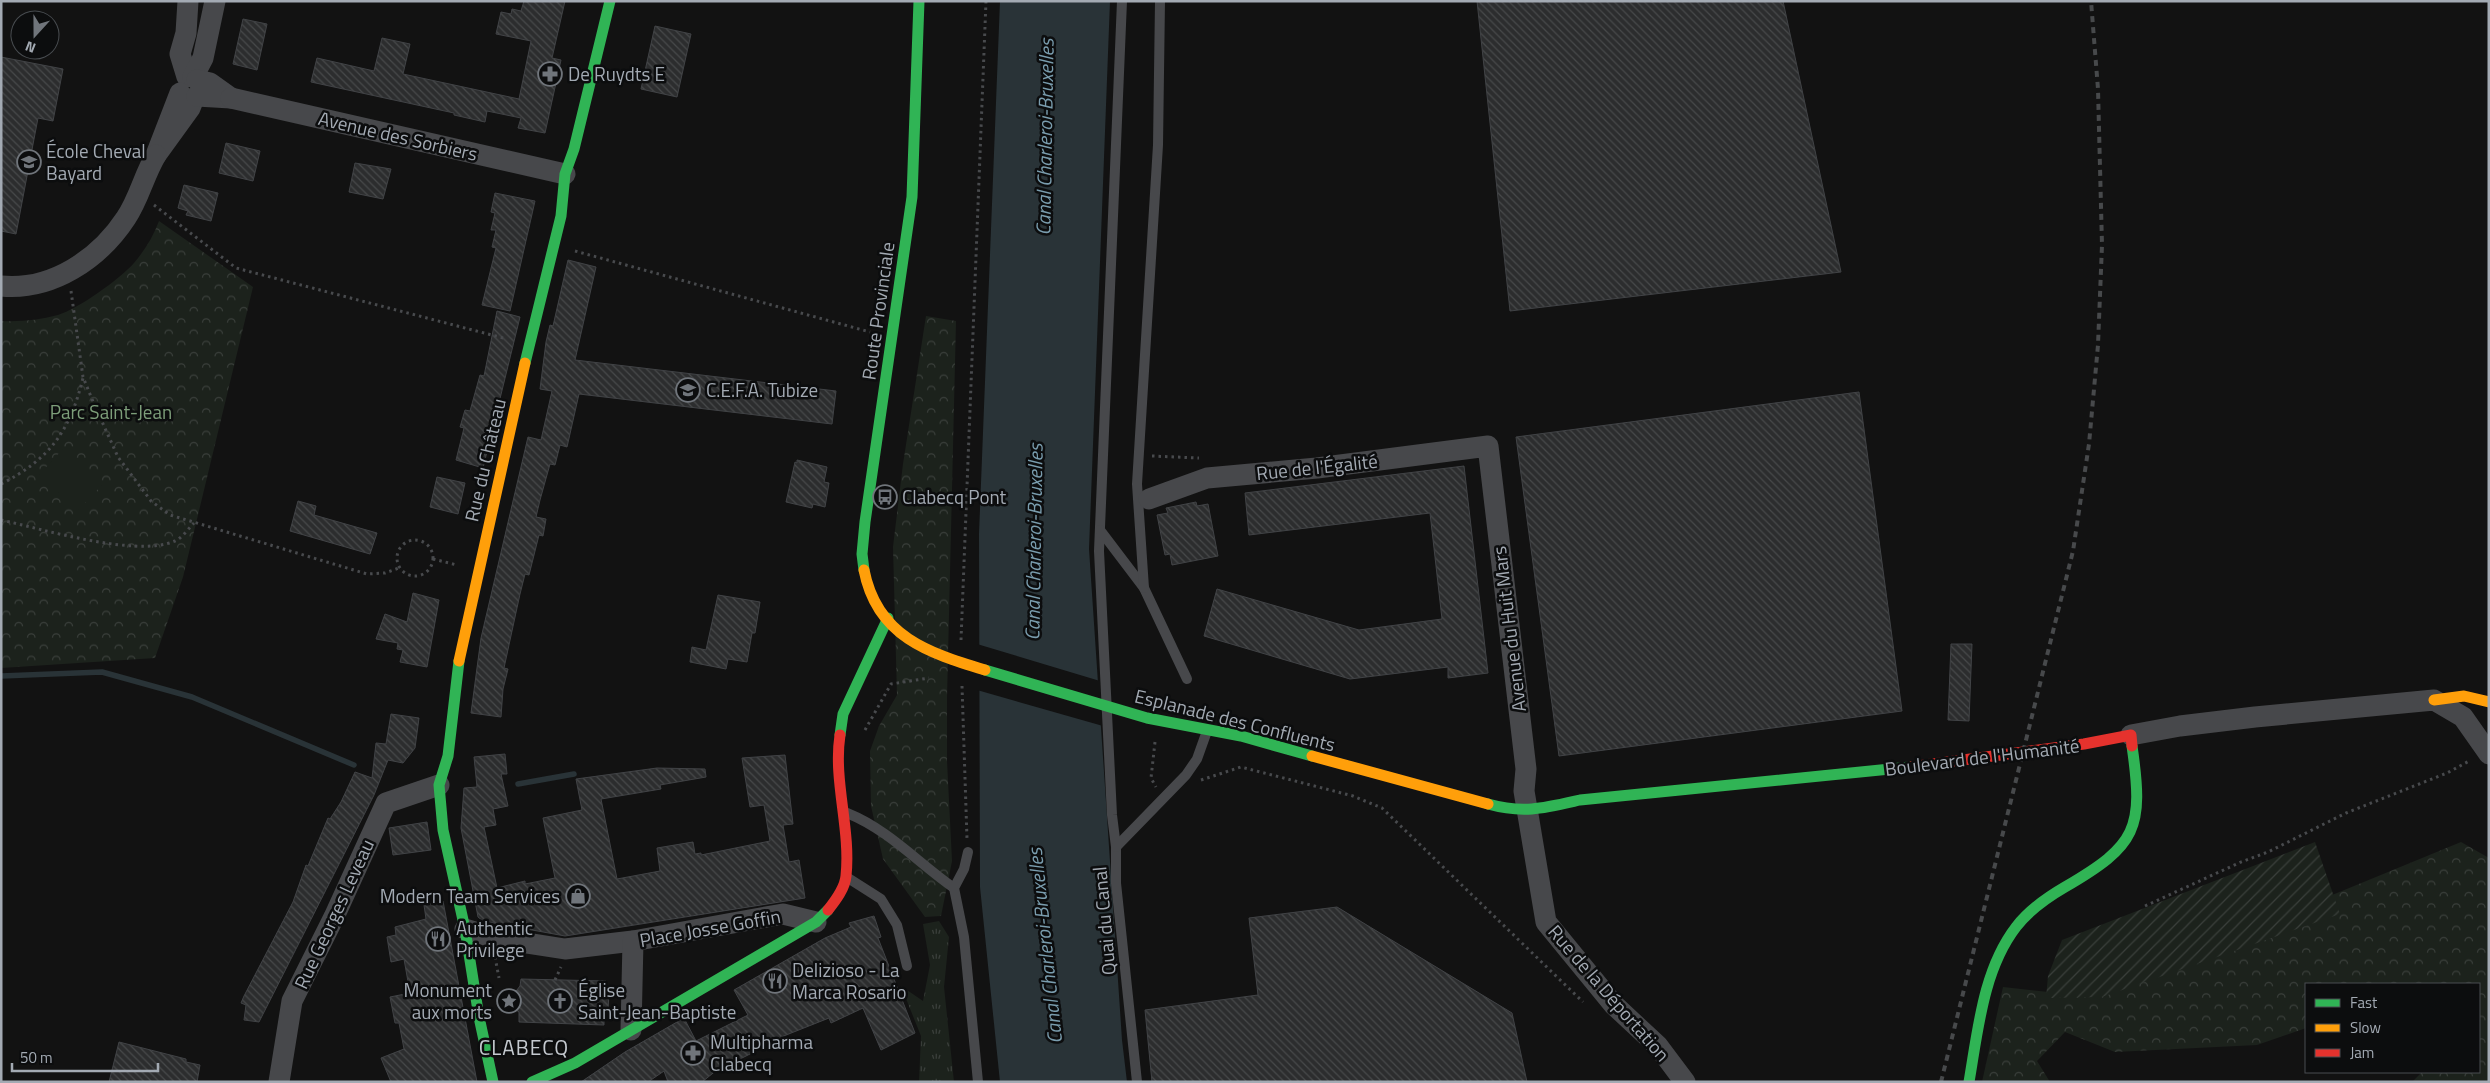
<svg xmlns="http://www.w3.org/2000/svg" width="2490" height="1083" viewBox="0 0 2490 1083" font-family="'Titillium Web',sans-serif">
<defs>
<pattern id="grass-tufts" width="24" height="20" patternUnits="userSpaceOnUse" patternTransform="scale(1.25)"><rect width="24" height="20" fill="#1c221c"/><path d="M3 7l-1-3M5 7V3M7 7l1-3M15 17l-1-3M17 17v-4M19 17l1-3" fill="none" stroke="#3a3f3b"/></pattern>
<pattern id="forest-crowns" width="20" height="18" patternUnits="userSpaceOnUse" patternTransform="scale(1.25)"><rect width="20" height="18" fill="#1c221c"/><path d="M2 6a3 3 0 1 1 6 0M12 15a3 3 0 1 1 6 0" fill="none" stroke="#3a3f3b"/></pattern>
<pattern id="garden-furrows" width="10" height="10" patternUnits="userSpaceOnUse" patternTransform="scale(1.25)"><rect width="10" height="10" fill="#1c221c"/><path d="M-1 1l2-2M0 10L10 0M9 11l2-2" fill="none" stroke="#3a3f3b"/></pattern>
<pattern id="building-back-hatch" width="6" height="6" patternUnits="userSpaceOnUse" patternTransform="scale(1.25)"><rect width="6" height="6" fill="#2c2d2e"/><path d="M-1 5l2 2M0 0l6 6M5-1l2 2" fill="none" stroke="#47494a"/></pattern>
</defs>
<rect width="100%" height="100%" fill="#121212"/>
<!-- grass -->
<path fill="url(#grass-tufts)" d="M939,921l10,16 -5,50 10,95h-35l2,-46 -20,-50 22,15 7,-36 -7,-41z"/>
<!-- forest -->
<g fill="url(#forest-crowns)">
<path d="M159,221l94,66 -70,290 -28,81 -154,10v-347c20,1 38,-1 57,-6 20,-6 62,-36 76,-52 11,-13 19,-26 25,-42z"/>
<path d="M926,316l30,5 -9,377v63l5,100 -11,55 -16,1 -42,-58 -12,-53 -1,-55 9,-25 18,-31 -4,-148 10,-83z"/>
<path d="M2461,842l28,16v224h-77l10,-10h57v-88h-173v44l-49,17 -142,7 -50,-20 -28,29 13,21h-68l21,-95 64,7 117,-38z"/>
</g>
<!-- garden -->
<path fill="url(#garden-furrows)" d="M2315,842l25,72 -238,83 -56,1 2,-22 14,-36z"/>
<!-- pitch -->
<path fill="#1c221c" d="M63,449l39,36 -24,25 -39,-35z"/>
<!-- water -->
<path fill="#293337" d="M1000,1h110l-21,548 33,491 5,42h-127l-20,-195 -1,-353z"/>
<!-- pier -->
<path fill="#121212" d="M977,644l123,37 3,45 -126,-36z"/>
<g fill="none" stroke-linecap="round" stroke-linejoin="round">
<!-- stream -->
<g stroke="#293337" stroke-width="5.5">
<path d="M1,676l101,-4 90,25 162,68"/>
<path d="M518,784l56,-10"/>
</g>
</g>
<!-- building -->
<g fill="url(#building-back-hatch)" stroke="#414346">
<path d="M524,1h41l-13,57 9,2 -16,73 -27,-5 3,-10 -34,-7 -2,11 -31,-7v-2l-143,-31 6,-24 57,13 8,-33 28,6 -7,30 116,25 12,-58 -35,-7 5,-22 10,2 1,-5 9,2z"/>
<path d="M1477,1h306l58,271 -331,39z"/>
<path d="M243,19l24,5 -10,46 -24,-6z"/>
<path d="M655,26l36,8 -14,63 -36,-8z"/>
<path d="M1,57l62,12 -10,52 -15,-3 -22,116 -15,-3z"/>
<path d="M226,143l34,8 -7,30 -34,-8z"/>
<path d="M355,163l36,6 -8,30 -34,-7z"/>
<path d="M184,185l34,8 -7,28 -25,-6 2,-4 -10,-3z"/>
<path d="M495,193l40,8 -25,110 -28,-6 14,-57 -4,-1 4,-17h-5l4,-17 -4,-1z"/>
<path d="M568,260l28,7 -21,93 261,31 -4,33 -253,-30 -12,53 -7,-2 -5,20 -5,-1 -10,36 -4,17 10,2 -3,17 -4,-1 -10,40 -4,-1 -5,20 -16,74 4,1 -5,20 -2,28 -30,-4 10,-75 47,-201 13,3 11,-49 -12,-2 6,-47 4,-17 3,1z"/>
<path d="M497,311l23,6 -37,151 -27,-8 8,-32 -4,-1 5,-17 5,1 10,-36 4,1z"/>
<path d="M1859,392l43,319 -343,45 -43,-319z"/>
<path d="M797,460l30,7 -3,15 5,1 -4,24 -12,-3 -1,4 -26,-6 9,-40 2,1z"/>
<path d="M1464,466l24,207 -40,5v-11l-98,12 -146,-43 13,-47 142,41 83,-11 -12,-106 -181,22 -4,-42z"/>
<path d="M437,477l28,6 -7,31 -28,-7z"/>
<path d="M298,501l18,5 -2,9 63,18 -7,21 -80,-23z"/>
<path d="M1196,502l1,4 11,-2 10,52 -46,9 -2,-11 -5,1 -8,-40 11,-2 -2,-5z"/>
<path d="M413,593l26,7 -12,67 -27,-5 3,-12 -6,-1 1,-6 -22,-4 9,-25 22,8z"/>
<path d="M718,595l42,7 -5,31h-3l-5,29 -19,-3 -2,10 -36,-7 2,-15 14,3z"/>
<path d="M1951,644h21l-3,77 -21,-1z"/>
<path d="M391,714l28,4 -4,30 -12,15 -15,-3 -14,35 -115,227 -15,-2 2,-15 -5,-2 3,-7 49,-94 13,-37 2,1 20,-48 2,1 11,-17 14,-30 17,6 4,-35 10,1z"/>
<path d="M505,754l2,20h-6l7,32 -15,3 3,16 -12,2 13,61 28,-7v3l30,-6 -12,-60 39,-8 -6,-31 81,-11 48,1 1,8 -46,8 1,4 -60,10 16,80 43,-8 -3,-23 36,-6 2,12 6,-1v2l69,-14 -6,-36 -14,2 -8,-49 43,-3 8,69 -10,1 6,37 10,-2 6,38 -240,38 -82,-15 -5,-4 -17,-89 3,-40 13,-1 -3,-30z"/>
<path d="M427,822l4,28 -38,5 -4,-27z"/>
<path d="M443,901l34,181h-86l-10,-24 23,-9 -5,-26h-4l-5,-26 20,-4 -6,-34 -13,3 -4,-25 9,-2 -1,-8 31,-8 -2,-14z"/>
<path d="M1337,907l175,106 15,69h-375l-7,-72 113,-15 -9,-77z"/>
<path d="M874,916l7,21 -3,1 37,95 -34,17 -18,-42 -32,15 -2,-5 -58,23 1,2 -48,24 -1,-2 -21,17h-34l-4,-11 -16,11h-67l44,-30 59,-34 12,23 52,-26 -14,-25 91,-52 26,-11 -2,-4z"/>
<path d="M521,979l85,2 -1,12h4l-1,17 -1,4h-3v11l-85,-3v-10l-7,-5 -2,-8 10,-13z"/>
<path d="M119,1042l67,17v3l14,3 -3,17h-88z"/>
</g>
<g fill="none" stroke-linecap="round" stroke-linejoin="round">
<!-- path -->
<g stroke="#484a4d" stroke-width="3" stroke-dasharray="2.5 4" stroke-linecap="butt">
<path d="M154,205l82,63 271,71"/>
<path d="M575,251l295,81"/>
<path d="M71,291l12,86 11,27 24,53 33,44 19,14 197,59 18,-1 14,-5"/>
<path d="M1152,456l47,2"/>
<path d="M1,484c49,-25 69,-53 82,-106"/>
<path d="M1,520c42,9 135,38 174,21 7,-3 13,-12 19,-18"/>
<circle cx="415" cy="558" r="18"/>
<path d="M433,559l24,6"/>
<path d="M961,640l25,-639"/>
<path d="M962,686l5,153"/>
<path d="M865,730l26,-46 38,-6"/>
<path d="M1155,742l-4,36 5,9"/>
<path d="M1201,780l40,-13 112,29 29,12 201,194"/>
<path d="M2145,906l96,-44 27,-10 78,-39 101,-40 24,-13"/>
<path d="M495,957l4,21"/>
<path d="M555,980l6,-13"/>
</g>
<!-- lane -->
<g stroke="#47484b" stroke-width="10">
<path d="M1122,1l-23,550 13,264 4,32v36l21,199"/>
<path d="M1100,530l44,58 43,91"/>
<path d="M1144,588l-7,-104 21,-339 2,-144"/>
<path d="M847,813c42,17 70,49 107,75"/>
<path d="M1116,847l70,-72 11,-16 10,-28"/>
<path d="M968,852l-4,17 -10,19 10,49 14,145"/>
<path d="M848,878l33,21 16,26 10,41"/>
</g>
<!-- street -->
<g stroke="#47484b" stroke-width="21">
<path d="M187,77l-7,-23 6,-21 2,-32"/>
<path d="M193,77l10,-19 12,-57"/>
<path d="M180,93l-24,62 34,-47 4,-10"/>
<path d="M197,96l34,2 -21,-15 -13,-3"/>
<path d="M231,98l334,76"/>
<path d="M1,286c51,5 98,-27 125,-68 13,-19 18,-43 30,-63"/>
<path d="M1149,499l58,-21 110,-10 171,-22 38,323 -2,22 22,131 68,83 44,41 27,36"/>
<path d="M2131,735l49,-9 75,-9 179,-17 29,17 26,37"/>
<path d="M465,929l30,9 70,11 68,-8 150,-27 33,8"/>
<path d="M631,1030l2,-89"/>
<path d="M279,1082l13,-81 42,-84 52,-114 53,-18"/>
</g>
<!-- fast -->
<g stroke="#30b455" stroke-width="11">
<path d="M525,363l36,-147 4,-42 9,-25 36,-148"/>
<path d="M864,570l-2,-16 3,-32 47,-325 7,-196"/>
<path d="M459,661l-11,95 -9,29 4,45 22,99 14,88 14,65"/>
<path d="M985,670l162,48 94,18 71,20"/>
<path d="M840,735l3,-21 45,-96"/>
<path d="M1488,804c36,10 57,4 92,-4l330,-33"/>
<path d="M532,1082l43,-19 241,-141 12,-12"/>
<path d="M1969,1082c9,-52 14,-112 47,-155 13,-17 30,-29 49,-40 72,-42 79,-58 67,-141"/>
</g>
<!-- slow -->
<g stroke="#ff9f0a" stroke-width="11">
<path d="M864,570c13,67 65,83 121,100"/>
<path d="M459,661l66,-298"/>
<path d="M2434,700l30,-4 25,6"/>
<path d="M1312,756l176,48"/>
</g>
<!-- jam -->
<g stroke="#e5322d" stroke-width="11">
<path d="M1910,767l174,-23 47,-9 1,11"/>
<path d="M828,910c8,-10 17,-22 18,-34 5,-47 -13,-95 -6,-141"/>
</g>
<!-- rail -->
<path stroke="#47494b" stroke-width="4" stroke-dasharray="6 5" stroke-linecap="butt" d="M1941,1082l132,-531 16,-107 9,-99 4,-100 -4,-156 -7,-88"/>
</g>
<!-- icons -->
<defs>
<g id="pharmacy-ring" transform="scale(1.25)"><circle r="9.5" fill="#0c0d0e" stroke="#70757b" stroke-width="1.5"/><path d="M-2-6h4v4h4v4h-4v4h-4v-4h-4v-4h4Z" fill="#70757b"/></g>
<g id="school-ring" transform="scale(1.25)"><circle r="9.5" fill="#0c0d0e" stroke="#70757b" stroke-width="1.5"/><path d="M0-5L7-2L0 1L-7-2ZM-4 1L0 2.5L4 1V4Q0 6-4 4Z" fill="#70757b"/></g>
<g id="bus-ring" transform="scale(1.25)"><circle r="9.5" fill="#0c0d0e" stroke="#70757b" stroke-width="1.5"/><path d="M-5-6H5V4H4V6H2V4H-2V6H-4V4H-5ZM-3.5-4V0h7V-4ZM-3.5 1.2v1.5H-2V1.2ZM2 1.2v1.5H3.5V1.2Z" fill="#70757b"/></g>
<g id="shop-ring" transform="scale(1.25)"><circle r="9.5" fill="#0c0d0e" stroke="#70757b" stroke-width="1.5"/><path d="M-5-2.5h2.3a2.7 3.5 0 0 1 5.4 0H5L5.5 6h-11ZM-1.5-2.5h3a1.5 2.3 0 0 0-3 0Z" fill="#70757b"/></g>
<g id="restaurant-ring" transform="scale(1.25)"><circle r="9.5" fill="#0c0d0e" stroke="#70757b" stroke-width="1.5"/><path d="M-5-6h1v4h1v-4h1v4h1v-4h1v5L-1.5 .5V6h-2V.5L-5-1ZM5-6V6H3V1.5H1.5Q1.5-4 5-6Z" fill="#70757b"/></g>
<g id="sight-ring" transform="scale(1.25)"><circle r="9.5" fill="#0c0d0e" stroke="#70757b" stroke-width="1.5"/><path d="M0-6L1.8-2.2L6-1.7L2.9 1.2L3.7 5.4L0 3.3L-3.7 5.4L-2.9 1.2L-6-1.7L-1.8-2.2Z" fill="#70757b"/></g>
<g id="church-ring" transform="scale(1.25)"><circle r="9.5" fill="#0c0d0e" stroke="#70757b" stroke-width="1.5"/><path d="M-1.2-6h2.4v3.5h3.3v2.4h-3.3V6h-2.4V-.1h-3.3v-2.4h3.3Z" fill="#70757b"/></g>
</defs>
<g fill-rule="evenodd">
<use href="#pharmacy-ring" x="550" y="74"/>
<use href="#school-ring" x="29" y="162"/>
<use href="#school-ring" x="688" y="390"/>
<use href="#bus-ring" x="885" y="497"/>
<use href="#shop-ring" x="578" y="896"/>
<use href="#restaurant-ring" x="438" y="939"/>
<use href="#restaurant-ring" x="775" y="981"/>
<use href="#sight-ring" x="509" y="1001"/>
<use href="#church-ring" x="560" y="1001"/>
<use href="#pharmacy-ring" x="693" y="1053"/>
</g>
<g text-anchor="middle" stroke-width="5" stroke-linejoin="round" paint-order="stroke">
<!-- poi labels -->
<g font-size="19" fill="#a3aab3" stroke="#0c0d0e" text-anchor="start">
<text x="568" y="81">De Ruydts E</text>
<text x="46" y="158">École Cheval<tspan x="46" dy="22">Bayard</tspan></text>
<text x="706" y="397">C.E.F.A. Tubize</text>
<text x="902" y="504">Clabecq Pont</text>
<text x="560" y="903" text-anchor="end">Modern Team Services</text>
<text x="456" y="935">Authentic<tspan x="456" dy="22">Privilege</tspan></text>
<text x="792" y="977">Delizioso - La<tspan x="792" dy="22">Marca Rosario</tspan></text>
<text x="492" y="997" text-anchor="end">Monument<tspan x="492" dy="22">aux morts</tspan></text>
<text x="578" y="997">Église<tspan x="578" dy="22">Saint-Jean-Baptiste</tspan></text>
<text x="710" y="1049">Multipharma<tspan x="710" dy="22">Clabecq</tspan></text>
</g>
<!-- street labels -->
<g font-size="19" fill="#a3aab3" stroke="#0c0d0e">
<text transform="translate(398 136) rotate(13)" y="7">Avenue des Sorbiers</text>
<text transform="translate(878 311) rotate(-82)" y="7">Route Provinciale</text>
<text transform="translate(485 460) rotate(-77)" y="7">Rue du Château</text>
<text transform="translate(1317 467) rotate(-6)" y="7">Rue de l'Égalité</text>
<text transform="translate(1509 629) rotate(-97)" y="7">Avenue du Huit Mars</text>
<text transform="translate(1235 720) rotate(14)" y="7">Esplanade des Confluents</text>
<text transform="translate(1982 757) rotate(-7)" y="7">Boulevard de l'Humanité</text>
<text transform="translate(334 914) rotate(-65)" y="7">Rue Georges Leveau</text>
<text transform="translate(1104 921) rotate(-95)" y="7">Quai du Canal</text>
<text transform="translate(710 928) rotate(-10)" y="7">Place Josse Goffin</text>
<text transform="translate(1609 993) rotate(49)" y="7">Rue de la Déportation</text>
</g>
<!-- park labels -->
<g font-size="19" fill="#7d9e7a" stroke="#0c0d0e">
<text x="111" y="419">Parc Saint-Jean</text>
</g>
<!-- water labels -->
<g font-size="20" font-style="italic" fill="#7a9dae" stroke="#0c0d0e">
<text transform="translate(1045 137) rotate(-89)" y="7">Canal Charleroi-Bruxelles</text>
<text transform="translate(1034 542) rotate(-89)" y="7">Canal Charleroi-Bruxelles</text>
<text transform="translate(1045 946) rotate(-96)" y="7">Canal Charleroi-Bruxelles</text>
</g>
<!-- quarter labels -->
<g font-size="21" letter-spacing="1" fill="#c4c9cf" stroke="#0c0d0e">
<text x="524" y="1055">CLABECQ</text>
</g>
</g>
<!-- border -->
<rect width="2490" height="1083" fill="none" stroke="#a3aab3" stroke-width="5"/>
<!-- legend -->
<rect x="2305" y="983" width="175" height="90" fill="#0c0d0e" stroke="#484c50"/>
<rect x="2315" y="999" width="25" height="8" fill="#30b455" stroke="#484c50"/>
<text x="2350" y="1008" font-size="15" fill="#a3aab3">Fast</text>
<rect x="2315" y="1024" width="25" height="8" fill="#ff9f0a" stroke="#484c50"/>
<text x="2350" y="1033" font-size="15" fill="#a3aab3">Slow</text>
<rect x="2315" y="1049" width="25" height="8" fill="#e5322d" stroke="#484c50"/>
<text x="2350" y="1058" font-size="15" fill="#a3aab3">Jam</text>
<!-- north arrow -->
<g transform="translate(35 35) rotate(201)"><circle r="24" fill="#0c0d0e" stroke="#484c50"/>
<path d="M0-4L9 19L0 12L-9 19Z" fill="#70757b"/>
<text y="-8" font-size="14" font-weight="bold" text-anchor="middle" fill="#a3aab3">N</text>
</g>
<!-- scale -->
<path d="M12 1063v8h146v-8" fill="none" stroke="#a3aab3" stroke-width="2.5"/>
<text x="20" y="1063" font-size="15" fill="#a3aab3" stroke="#0c0d0e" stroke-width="4" paint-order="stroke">50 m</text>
</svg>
